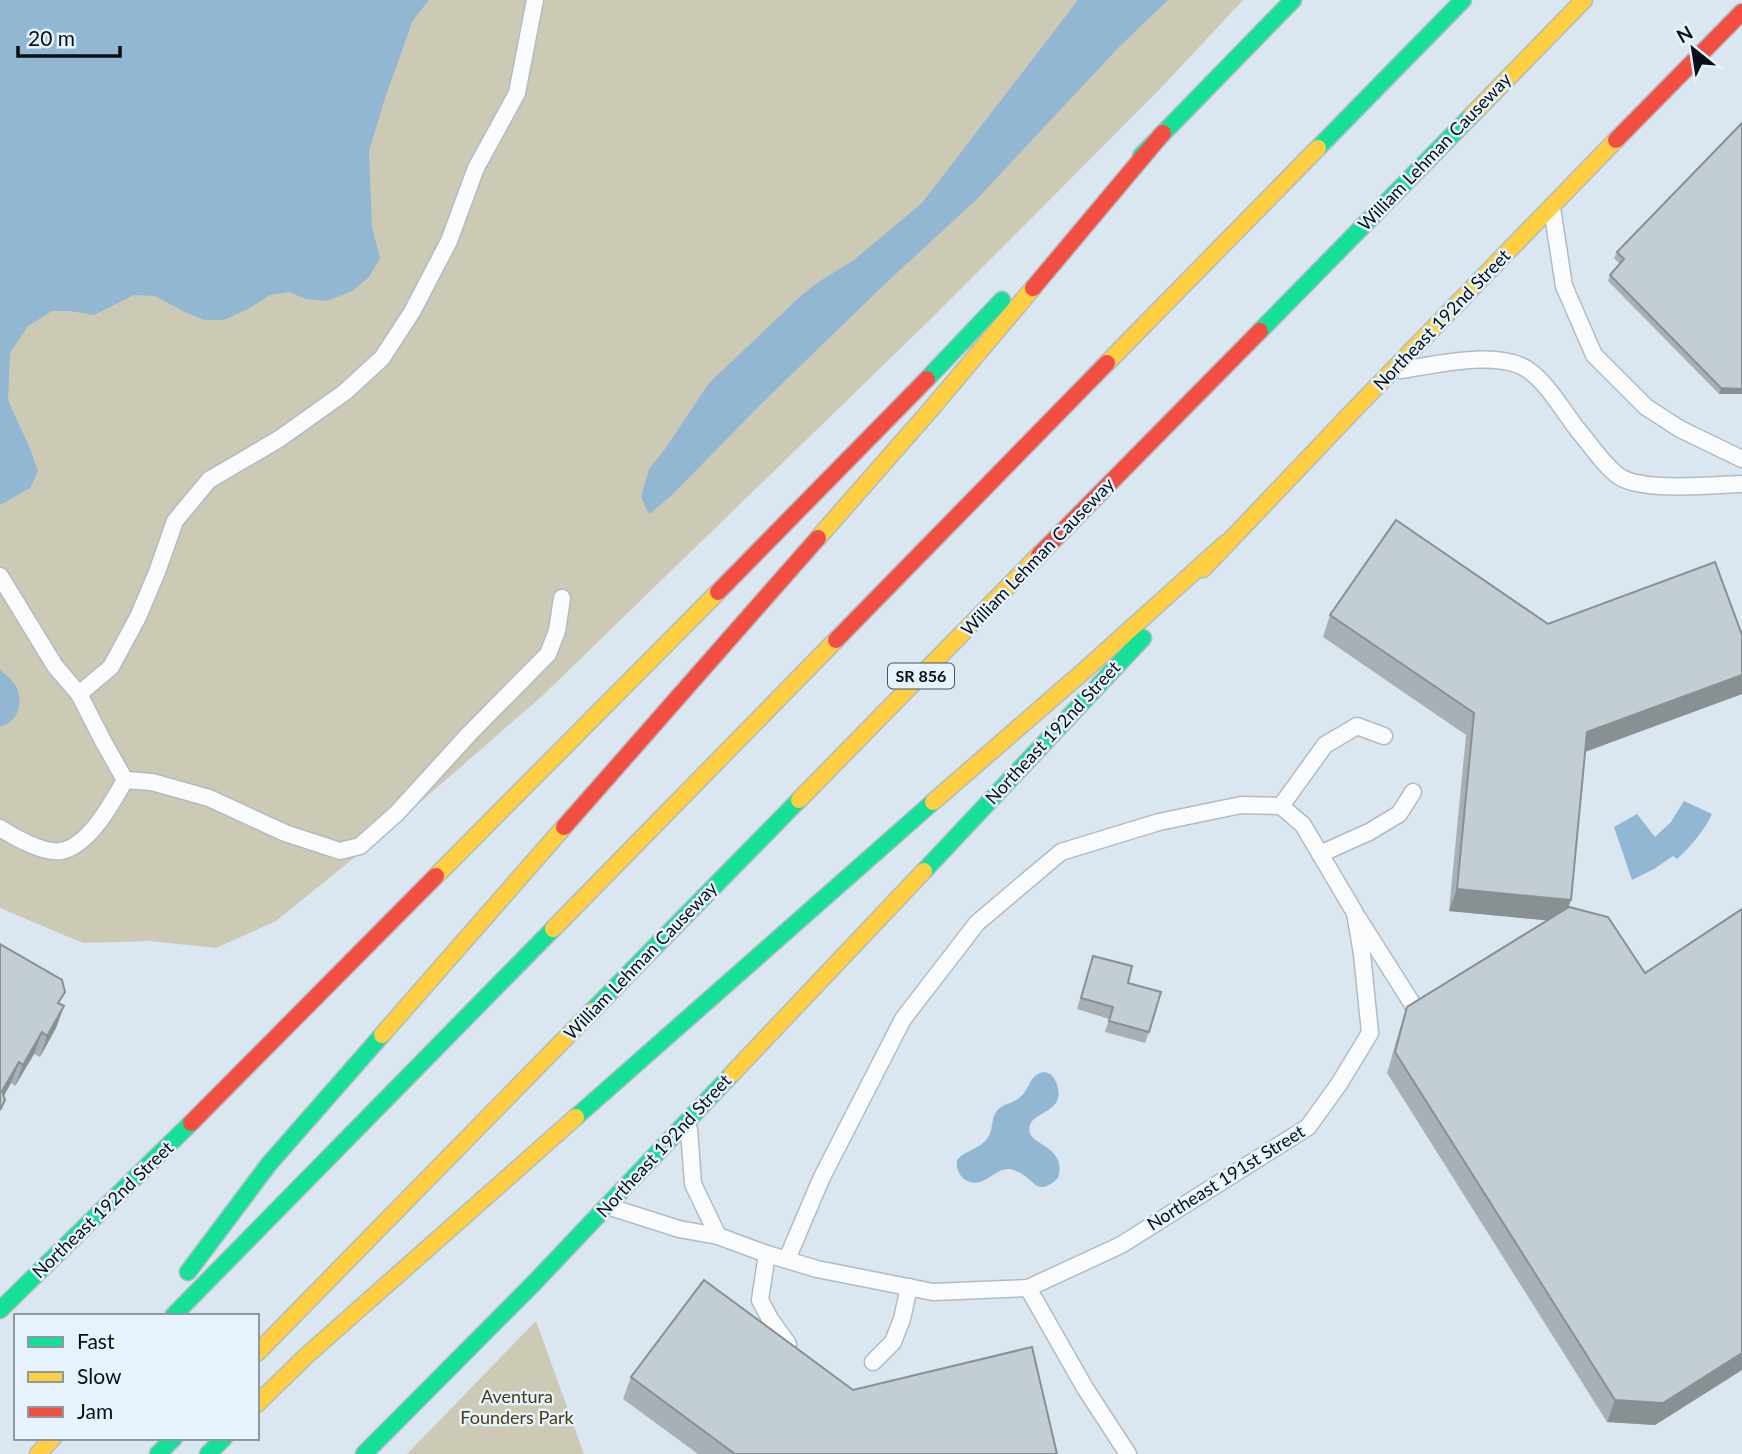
<svg xmlns="http://www.w3.org/2000/svg" width="1742" height="1454" viewBox="0 0 1742 1454" font-family="Lato,sans-serif">
<rect width="100%" height="100%" fill="#dae6f0"/>
<!-- green -->
<g fill="#ccc9b5">
<path d="M0,0h1243l-82,88 -224,225 -396,384 -155,135 -110,89 -60,27 -66,-7 -67,2 -83,-35z"/>
<path d="M536,1321l48,133h-177z"/>
</g>
<!-- water -->
<g fill="#91b7d3">
<path d="M0,0h429l-16,20 -29,81 -15,50 3,77 8,30 -11,19 -17,14 -25,10 -21,-2 -17,-7 -19,3 -22,14 -24,11h-20l-21,-9 -28,-15 -21,-1 -40,20 -24,-4h-18l-24,15 -18,27 -2,47 23,51 7,20 -8,17 -30,17z"/>
<path d="M1078,0h90l-49,47 -142,152 -90,83 -127,123 -88,90 -23,19 -8,-17 8,-28 16,-20 44,-66 94,-89 17,-13 34,-21 68,-57z"/>
<path d="M0,669c5,5 12,11 16,17 8,15 2,38 -16,40z"/>
<path d="M1684,801l28,13c-8,17 -21,32 -35,45l-4,-3 -19,13 -22,11 -18,-53 23,-13 18,23 16,-15z"/>
<path d="M1044,1072c7,1 9,4 12,10 12,30 -21,28 -26,43 -7,22 38,17 28,53 -22,21 -23,0 -42,-7 -15,-7 -23,7 -36,11 -15,4 -25,-9 -23,-22 7,-9 19,-10 27,-18 10,-8 6,-20 12,-30 5,-8 16,-8 23,-14 12,-9 9,-23 25,-26z"/>
</g>
<g fill="none" stroke-linecap="round" stroke-linejoin="round">
<!-- lane casing -->
<g stroke="#b2bbc3" stroke-width="19">
<g id="lane">
<path d="M1552,208l12,78 30,69 52,52 34,22 62,30"/>
<path d="M1401,370c35,-5 101,-22 130,2 19,15 32,39 47,58 11,13 28,38 42,47 24,15 93,8 122,7"/>
<path d="M0,576l55,90 24,28 24,47 22,39c-13,23 -36,66 -64,71 -17,3 -47,-14 -61,-23"/>
<path d="M79,694l32,-27 27,-50 19,-45 18,-51 34,-41 70,-41 66,-47 37,-34 30,-46 37,-71 27,-73 41,-75 18,-93"/>
<path d="M125,780l27,2 57,16 76,35 55,18 20,-5 37,-33 72,-79 79,-80 9,-23 5,-33"/>
<path d="M1281,806l44,-61 32,-19 27,10"/>
<path d="M1320,854l49,-22 30,-18 14,-22"/>
<path d="M1358,918l62,98"/>
<path d="M689,1129l4,55 25,52"/>
<path d="M610,1207l69,22 39,7 49,18 50,15 116,23 95,-4 93,-43 187,-118 31,-43 31,-51 -8,-79 -7,-41 -52,-88 -22,-19 -40,-1 -82,17 -98,30 -84,71 -74,96 -81,158 -35,82"/>
<path d="M767,1254l-7,46 10,19 18,25"/>
<path d="M1028,1288l57,100 43,66"/>
<path d="M873,1362l20,-20 9,-23 7,-32"/>
</g>
</g>
<!-- fast casing -->
<g stroke="#b2bbc3" stroke-width="19">
<g id="fast">
<path d="M1318,148l145,-148"/>
<path d="M1141,156l152,-156"/>
<path d="M1260,331l211,-215"/>
<path d="M927,379l75,-79"/>
<path d="M924,871l219,-233"/>
<path d="M592,1011l207,-211"/>
<path d="M576,1117l357,-315"/>
<path d="M188,1272l81,-108 113,-129"/>
<path d="M0,1310l191,-187"/>
<path d="M173,1316l380,-387"/>
<path d="M158,1454l16,-16"/>
<path d="M208,1454l16,-16"/>
<path d="M364,1454l171,-172 196,-207"/>
</g>
</g>
<!-- slow casing -->
<g stroke="#b2bbc3" stroke-width="19">
<g id="slow">
<path d="M1471,116l113,-116"/>
<path d="M1107,363l211,-215"/>
<path d="M818,538l114,-130 101,-120"/>
<path d="M1203,569l151,-159 262,-270"/>
<path d="M799,800l240,-245"/>
<path d="M933,802l152,-132 141,-127"/>
<path d="M436,876l282,-284"/>
<path d="M553,929l283,-289"/>
<path d="M382,1035l182,-208"/>
<path d="M731,1075l193,-204"/>
<path d="M257,1353l335,-342"/>
<path d="M257,1404l48,-47 271,-240"/>
<path d="M38,1454l15,-16"/>
</g>
</g>
<!-- jam casing -->
<g stroke="#b2bbc3" stroke-width="19">
<g id="jam">
<path d="M1616,140l126,-128"/>
<path d="M1033,288l130,-155"/>
<path d="M1039,555l221,-224"/>
<path d="M718,592l209,-213"/>
<path d="M836,640l271,-277"/>
<path d="M564,827l254,-289"/>
<path d="M191,1123l245,-247"/>
</g>
</g>
<!-- lane -->
<use href="#lane" stroke="#f9fbfd" stroke-width="16"/>
<!-- fast -->
<use href="#fast" stroke="#16e098" stroke-width="16"/>
<!-- slow -->
<use href="#slow" stroke="#ffcf43" stroke-width="16"/>
<!-- jam -->
<use href="#jam" stroke="#f24e42" stroke-width="16"/>
</g>
<!-- wall -->
<g fill="#a8b0b6">
<path d="M1742,123v271h-23l-111,-113 2,-6 10,-11 -6,-6 3,-6z"/>
<path d="M1330,615l218,9 194,11v59l-157,58 -14,148 -3,7 77,66 97,-64v461l-87,55 -48,-3 -220,-349 13,-45 7,-21 140,-87 -98,-9 17,-176 -143,-98z"/>
<path d="M0,944l60,60 4,2 -8,22 -16,29 -6,-3 -19,32 -4,-3 -7,13z"/>
<path d="M1093,956l35,27 21,49 -4,11 -40,-11 4,-13 -32,-10z"/>
<path d="M631,1377l222,13 204,64h-359l-75,-55z"/>
</g>
<!-- shaded-wall -->
<g fill="#889094">
<path d="M1721,388l21,1v5h-23z"/>
<path d="M1742,675v19l-163,60 8,-22z"/>
<path d="M1457,889l114,11 -8,22 -114,-11z"/>
<path d="M64,1006l-8,22 -16,29 7,-21z"/>
<path d="M42,1032l-8,22 -19,32 8,-21z"/>
<path d="M19,1062l-8,21 -11,19 2,-11z"/>
<path d="M1742,1353v17l-87,55 -48,-3 8,-22z"/>
</g>
<!-- building -->
<g fill="#c3cdd4" stroke="#889094" stroke-width="2">
<path d="M1742,123v266l-21,-1 -111,-113 14,-16 -7,-7z"/>
<path d="M1396,520l152,104 167,-62 27,73v40l-155,57 -16,168 -114,-11 17,-176 -144,-98z"/>
<path d="M1569,907l39,10 37,56 97,-64v444l-79,50 -48,-3 -220,-348 12,-45z"/>
<path d="M0,944l62,36 3,12 -7,11 6,3 -17,30 -5,-4 -19,33 -4,-3 -17,29 3,9 -5,10z"/>
<path d="M1093,956l39,10 -4,17 33,9 -12,40 -40,-11 4,-14 -32,-9z"/>
<path d="M704,1280l149,110 179,-43 25,107h-322l-104,-77z"/>
</g>
<g text-anchor="middle" stroke-width="5" stroke-linejoin="round" paint-order="stroke">
<!-- shield labels -->
<rect fill="#e6f3fe" stroke="#4b535b" stroke-width="2" x="888" y="663.5" width="66" height="25" rx="5"/>
<g font-size="16" font-weight="bold" fill="#080f15">
<text x="921" y="682">SR 856</text>
</g>
<!-- street labels -->
<g font-size="18" fill="#080f15" stroke="#e6f3fe">
<text transform="translate(1435 152) rotate(-46)" y="6">William Lehman Causeway</text>
<text transform="translate(1442 320) rotate(-46)" y="6">Northeast 192nd Street</text>
<text transform="translate(1038 557) rotate(-46)" y="6">William Lehman Causeway</text>
<text transform="translate(1053 733) rotate(-47)" y="6">Northeast 192nd Street</text>
<text transform="translate(641 961) rotate(-46)" y="6">William Lehman Causeway</text>
<text transform="translate(664 1146) rotate(-47)" y="6">Northeast 192nd Street</text>
<text transform="translate(1226 1178) rotate(-32)" y="6">Northeast 191st Street</text>
<text transform="translate(103 1210) rotate(-44)" y="6">Northeast 192nd Street</text>
</g>
<!-- park labels -->
<g font-size="18" fill="#483c11" stroke="#e6f3fe">
<text x="517" y="1403">Aventura<tspan x="517" dy="21">Founders Park</tspan></text>
</g>
</g>
<!-- legend -->
<rect x="14" y="1314" width="245" height="126" fill="#e6f3fe" stroke="#8d98a1" stroke-width="2"/>
<rect x="28" y="1337" width="35" height="10" fill="#16e098" stroke="#8d98a1" stroke-width="2"/>
<text x="77" y="1349" font-size="21" fill="#080f15">Fast</text>
<rect x="28" y="1372" width="35" height="10" fill="#ffcf43" stroke="#8d98a1" stroke-width="2"/>
<text x="77" y="1384" font-size="21" fill="#080f15">Slow</text>
<rect x="28" y="1407" width="35" height="10" fill="#f24e42" stroke="#8d98a1" stroke-width="2"/>
<text x="77" y="1419" font-size="21" fill="#080f15">Jam</text>
<!-- north arrow -->
<g transform="translate(1693 49) rotate(330)" stroke="#e6f3fe" stroke-width="5" paint-order="stroke">
<path d="M0-5L12 26L0 18L-12 26Z" fill="#080f15"/>
<text y="-10" font-size="19" font-weight="bold" text-anchor="middle" fill="#080f15">N</text>
</g>
<!-- scale -->
<path d="M18 46v10h102v-10" fill="none" stroke="#080f15" stroke-width="3.5"/>
<text x="28" y="46" font-size="21" fill="#080f15" stroke="#e6f3fe" stroke-width="5" paint-order="stroke">20 m</text>
</svg>
